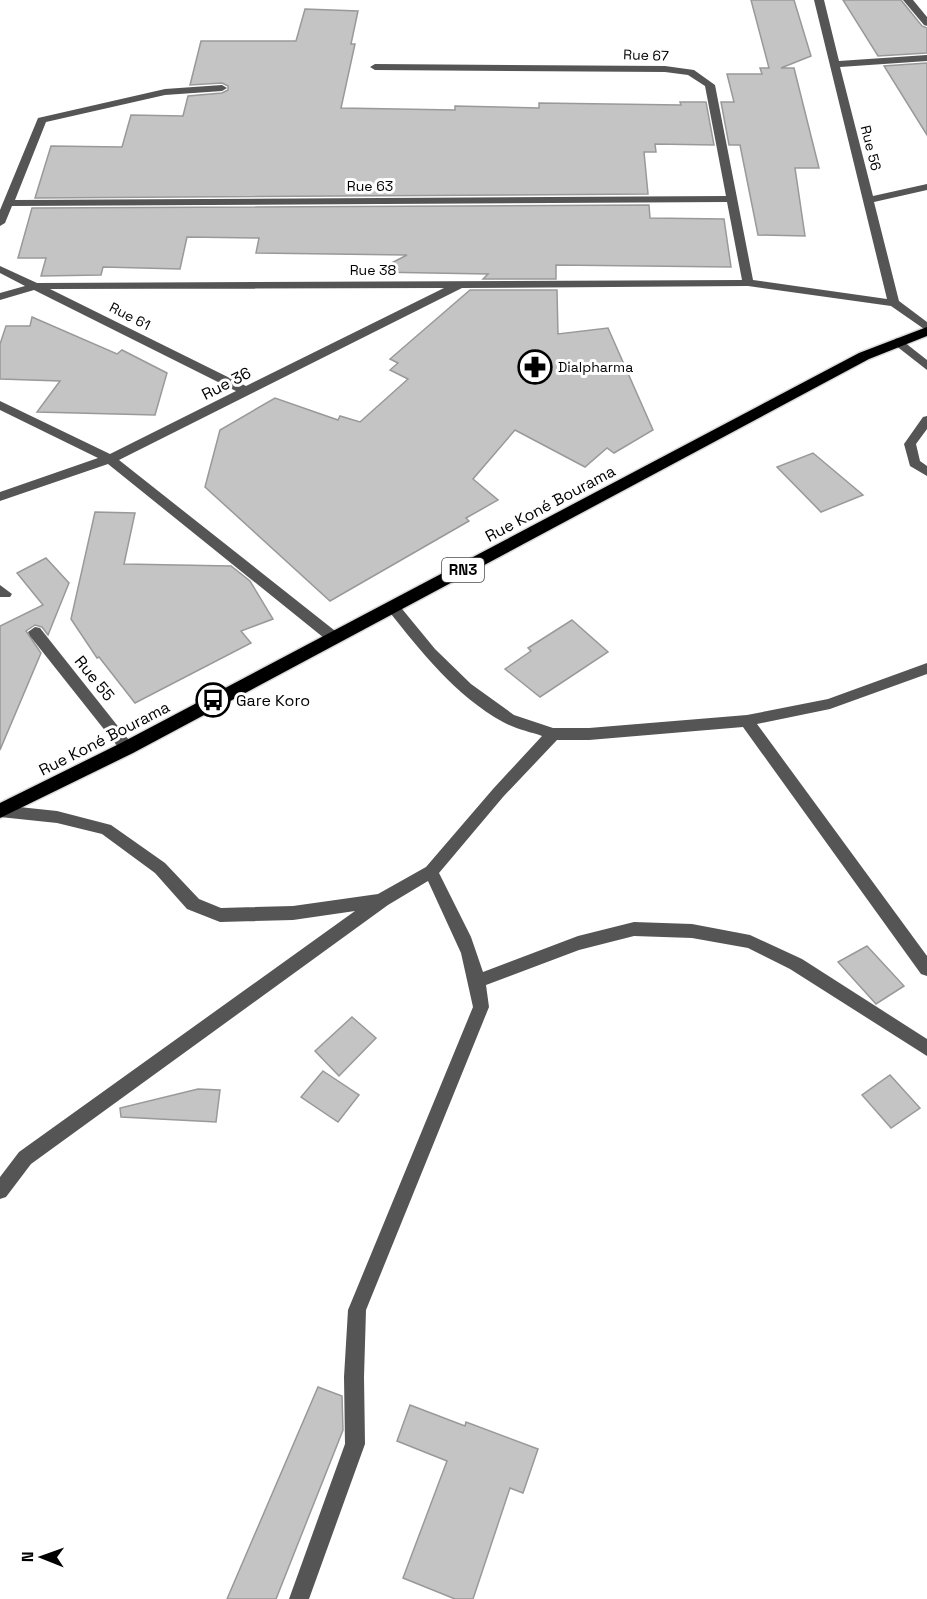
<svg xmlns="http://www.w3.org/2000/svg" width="927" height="1599" viewBox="0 0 927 1599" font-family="'Space Grotesk',sans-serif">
<rect width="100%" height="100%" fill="#fff"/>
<!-- building -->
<g fill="#c4c4c4" stroke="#999" stroke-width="1.5">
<path d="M751,0h43l17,56 -30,12h13l25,100h-24l10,68 -47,-1 -18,-90h-11l-8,-43h13l-7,-28h35l-2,-6h9z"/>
<path d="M843,0h58l21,26 5,2v25l-49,3z"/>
<path d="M305,9l53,2 -7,33h4l-14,64 114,2v-4l84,2v-5l142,2 -1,-3h26l8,43 -59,-1 1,8h-12l4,42 -613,4 16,-52 71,1 9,-32 52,1 5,-20 34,-3 6,-3v-4l-6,-3 -32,2 11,-44h95z"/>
<path d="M927,63v72l-43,-69z"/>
<path d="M649,205l1,13 74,1 7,48 -175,-2v14h-73l5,-5 -114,-2 33,-17 -151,-2 3,-15 -72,-1 -7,32 -77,-2 -2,8 -60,1 5,-18h-28l14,-50z"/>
<path d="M470,290h87l1,44 50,-6 45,102 -39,23 -7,-5 -22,19 -70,-37 -42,49 25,21 -32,18 3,3 -139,80 -125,-114 15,-57 55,-32 63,22 2,-4 20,6 48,-43 -18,-9 8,-7 -8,-4z"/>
<path d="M32,317l85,37 5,-4 45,23 -12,42 -118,-3 23,-31 -60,-2v-35l6,-18h24z"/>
<path d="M813,453l50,42 -42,17 -44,-45z"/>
<path d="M95,512l40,1 -11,51 107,2 19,15 23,38 -32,12 10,12 -116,60 -36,-46 -2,1 -26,-39z"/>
<path d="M46,558l23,25 -21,52 -6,-8 -7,-2 -9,6 15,22 -41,97v-124l43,-21 -26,-32z"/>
<path d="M572,620l36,32 -68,45 -35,-28 26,-18 -3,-3z"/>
<path d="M867,946l37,40 -28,18 -38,-42z"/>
<path d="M352,1017l24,21 -37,38 -24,-25z"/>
<path d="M323,1071l36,24 -21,27 -37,-25z"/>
<path d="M890,1075l30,33 -29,20 -29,-33z"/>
<path d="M198,1089l22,1 -4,32 -95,-5 -1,-9z"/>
<path d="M318,1387l24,9 1,34 -67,169h-49z"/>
<path d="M410,1405l55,21 1,-4 72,27 -15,44 -13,-5 -37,111h-18l-52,-21 44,-117 -50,-20z"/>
</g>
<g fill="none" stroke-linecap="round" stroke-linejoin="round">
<!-- highway casing -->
<g stroke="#dbdbdb" stroke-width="3">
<path id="highway" d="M927,327v9l-58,23 -736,394 -133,65v-15l121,-60 738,-390z"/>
</g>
<!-- minor -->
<g fill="#555" fill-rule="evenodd">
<path d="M814,0h10l15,61 88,-6v6l-87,6 33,129 54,-12v6l-53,12 25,99 28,21v9l-36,-25 -143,-20 -286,2 -343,172 220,174 2,4 -7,5 -5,-1 -221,-178 -108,37v-9l98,-34 -98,-48v-9l110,53 126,-63 -202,-101 -34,10v-7l25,-7 -25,-13v-7l37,17 705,-3 -15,-78 -715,4 -7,17 -5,3v-16l38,-92 127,-29 57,-4 5,3 -5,3 -57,4 -119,27 -31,78 711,-4 -21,-110 -17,-11 -23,-3 -290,-2 -5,-3 5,-3 290,2 29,4 21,15 38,195 134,19zM444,288l-198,98 -196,-97z"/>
<path d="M903,0h10l14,17v9l-3,-1z"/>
<path d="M899,338l28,22v10l-32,-25v-6z"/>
<path d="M927,416v13l-11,15 4,17 7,5v10l-17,-10 -6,-22 19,-27z"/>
<path d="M0,585l12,9 -2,3h-10z"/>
<path d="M393,602l5,2 37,45 36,35 43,31 39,13h36l158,-13 81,-16 99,-36v11l-97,35 -73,15 170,232v20l-6,-2 -178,-247 -154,13h-32l-54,57 -64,76 32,64 12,35 95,-36 56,-14 58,2 58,11 52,24 125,80v17l-137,-87 -42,-21 -56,-10 -58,-2 -55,14 -93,35 3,22 -123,303 -2,67 1,67 -56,155h-20l56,-155 -1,-67 4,-67 125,-303 -12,-54 -33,-72 -40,24 -357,259 -25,33 -6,2v-22l19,-25 336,-241 -62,9 -73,2 -33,-13 -32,-36 -53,-39 -45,-11 -57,-6v-12l57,6 54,14 54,38 34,36 22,9 72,-2 85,-12 48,-27 67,-78 49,-53c-12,-4 -27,-7 -39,-14 -47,-26 -82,-70 -115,-112l-2,-3z"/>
<path d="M35,627l5,1 92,116 2,4 -2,4h-10l-92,-116 -2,-4z"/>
</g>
<!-- highway -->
<use href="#highway" fill="#000" fill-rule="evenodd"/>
</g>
<!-- icons -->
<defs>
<g id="pharmacy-ring" transform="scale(1.725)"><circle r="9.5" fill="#fff" stroke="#000" stroke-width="1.5"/><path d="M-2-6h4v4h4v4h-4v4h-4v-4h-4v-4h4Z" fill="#000"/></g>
<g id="bus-ring" transform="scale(1.725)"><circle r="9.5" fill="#fff" stroke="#000" stroke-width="1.5"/><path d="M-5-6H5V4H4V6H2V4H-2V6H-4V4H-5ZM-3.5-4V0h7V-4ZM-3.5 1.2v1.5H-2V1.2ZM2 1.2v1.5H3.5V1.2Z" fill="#000"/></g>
</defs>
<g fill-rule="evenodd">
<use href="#pharmacy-ring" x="535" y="367"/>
<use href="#bus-ring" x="213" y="700"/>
</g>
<g text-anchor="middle" stroke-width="6" stroke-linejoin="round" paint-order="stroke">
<!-- far-street labels -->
<g font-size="14" fill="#000" stroke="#fff">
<text transform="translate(646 55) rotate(2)" y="5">Rue 67</text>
<text transform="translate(871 148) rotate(76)" y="5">Rue 56</text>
<text x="370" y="191">Rue 63</text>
<text x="373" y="275">Rue 38</text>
<text transform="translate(130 316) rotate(27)" y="5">Rue 61</text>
</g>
<!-- far-poi labels -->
<g font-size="14" fill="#000" stroke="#fff" text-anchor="start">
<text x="558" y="372">Dialpharma</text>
</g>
<!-- shield labels -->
<rect fill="#fff" stroke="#4c4c4c" stroke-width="1.5" x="442" y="558" width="42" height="24" rx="4.5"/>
<g font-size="15" font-weight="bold" fill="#000">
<text x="463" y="575">RN3</text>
</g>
<!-- street labels -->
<g font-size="16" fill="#000" stroke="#fff">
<text transform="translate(226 383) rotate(-27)" y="6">Rue 36</text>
<text transform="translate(550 503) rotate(-28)" y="6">Rue Koné Bourama</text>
<text transform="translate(95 678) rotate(51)" y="6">Rue 55</text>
<text transform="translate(104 738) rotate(-27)" y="6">Rue Koné Bourama</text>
</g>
<!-- poi labels -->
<g font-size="16" fill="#000" stroke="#fff" text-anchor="start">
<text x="236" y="706">Gare Koro</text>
</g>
</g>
<!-- north arrow -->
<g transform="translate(42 1557) rotate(271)" stroke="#ffffff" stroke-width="4.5" paint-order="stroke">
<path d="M0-4.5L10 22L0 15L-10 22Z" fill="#000000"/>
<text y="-9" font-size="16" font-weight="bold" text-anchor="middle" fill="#000000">N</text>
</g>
</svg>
